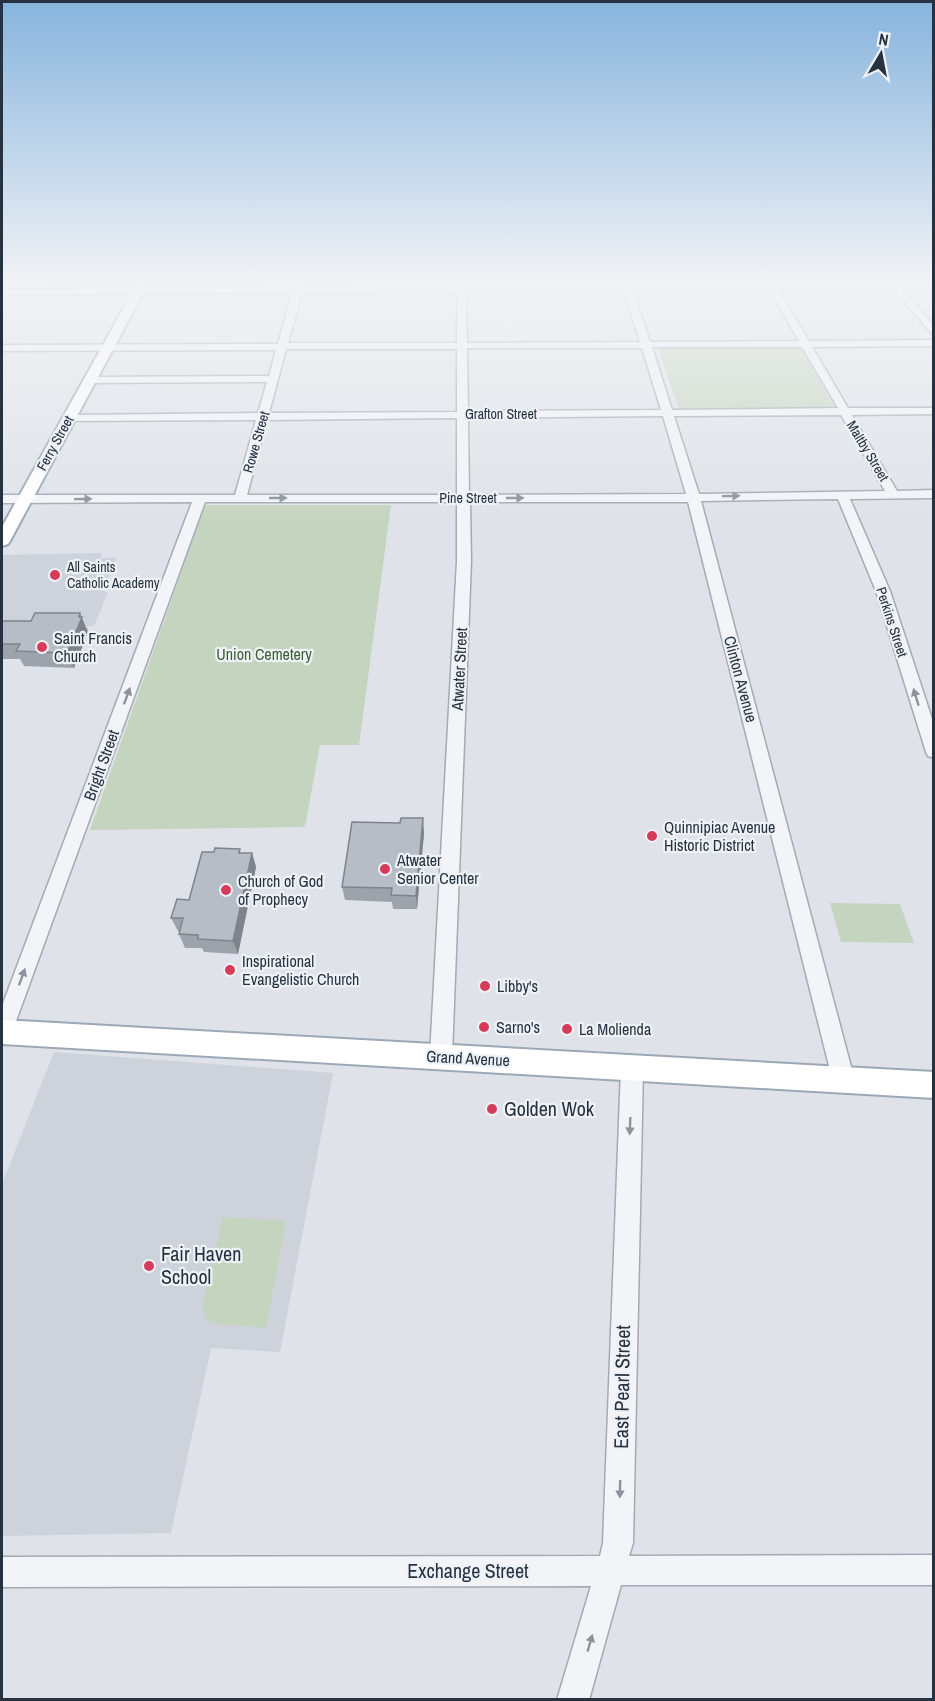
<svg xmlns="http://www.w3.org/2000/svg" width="935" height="1701" viewBox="0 0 935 1701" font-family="'Archivo Narrow',sans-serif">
<rect width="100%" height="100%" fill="#dfe3e9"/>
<!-- built -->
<g fill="#cdd2db">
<path d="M102,553l-2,5h16l-13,33 5,1 -14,34 -92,2v-73z"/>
<path d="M54,1052l279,21 -53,279 -69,-4 -40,185 -169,3v-352z"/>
</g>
<!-- green -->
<g fill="#c5d4bf">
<path d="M800,347l35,61 -156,1 -21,-61z"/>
<path d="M205,505h186l-32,240h-39l-15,82 -215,3z"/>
<path d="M830,903l70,1 14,39 -73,-1z"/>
<path d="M223,1217l63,4 -20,107 -55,-5 -6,-5 -3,-11z"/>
</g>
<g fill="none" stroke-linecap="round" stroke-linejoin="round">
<!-- minor casing -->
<g stroke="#a4aab3" stroke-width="3">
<g id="minor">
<path d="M295,282h9l-1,5 154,-1v-4h8l1,4 157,-1 -1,-3h9v3l136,-1 -1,-2 10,2 158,-1v6h-32l32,37v10l-41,-47 -114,1 30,51 125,-1v6l-122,1 36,61h86v6l-82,1 45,76 37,-1v8l-84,1 40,92 44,134v33l-6,-2 -2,-4 -50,-161 -38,-92 -137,2 153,577 -3,7 -8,3 -8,-3 -3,-7 -144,-576h-218l1,59 -19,495 -3,7 -8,3 -8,-3 -3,-7 27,-495v-59h-252l-193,530 -3,7 -7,2v-35l190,-504 -190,1v-8h233l21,-75 -187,1 -6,-3 6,-3 189,-2 9,-31 -178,1 -5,-3 5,-3 180,-1 7,-26 -274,1v-6l276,-1 14,-51 -290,2v-6l292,-2zM770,290l29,51 -149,1 -17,-51zM624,291l16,51 -173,1 -1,-51zM457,292v51h-169l14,-50zM652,347h150l36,61 -166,2zM467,348h175l19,62 -193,1zM286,349h171v63l-188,1zM841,415l44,76 -186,3 -25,-78zM663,416l23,78 -217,1 -1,-77zM457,418v77h-210l20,-75z"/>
<path d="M632,1058l8,3 3,7 -10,475 -4,13 305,-1v30h-313l-32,115h-32l34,-114 -589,1v-30l598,-1 3,-13 18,-475 3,-7z"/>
</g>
</g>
<!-- major casing -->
<g stroke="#9da8b6" stroke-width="4">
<g id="major">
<path d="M138,282h11l-139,259 -2,3 -6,2v-19z"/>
<path d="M2,1020l932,52v26l-932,-54z"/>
</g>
</g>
<!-- minor -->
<use href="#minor" fill="#f2f4f7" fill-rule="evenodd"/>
<!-- major -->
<use href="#major" fill="#fff" fill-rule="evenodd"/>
</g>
<!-- wall -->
<g fill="#9da3aa">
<path d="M2,621l85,7 1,4 -14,36 -50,-2 -4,-7h-18z"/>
<path d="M424,833l-7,76h-24l-1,-7 -47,-2 -3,-13z"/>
<path d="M241,853h11l4,14 -18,87 -34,-2 -2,-4h-17l-6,-14 1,-3h-2l-7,-13 18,-18z"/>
</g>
<!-- shaded-wall -->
<g fill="#7f848b">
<path d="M80,613l8,19 -14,36 -7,-15z"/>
<path d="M423,818l1,15 -7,76 -1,-13z"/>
<path d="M252,853l4,14 -18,87 -5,-13z"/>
</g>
<!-- building -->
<g fill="#b6bdc6" stroke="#7f848b" stroke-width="1.5">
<path d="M35,613h45l-1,4h3l-15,36 -51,-2 4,-7h-18v-23h29z"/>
<path d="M401,818h22l-7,78 -25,-1 1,-7 -50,-1 10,-65 48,1z"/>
<path d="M215,848l25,1 -1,4h13l-19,88 -35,-2v-4l-19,-1 4,-16h-12l6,-19 12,1 13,-48h12z"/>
</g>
<!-- one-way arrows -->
<defs><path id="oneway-solid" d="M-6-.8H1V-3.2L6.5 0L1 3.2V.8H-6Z" transform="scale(1.5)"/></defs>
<g fill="#8c939c">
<use href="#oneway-solid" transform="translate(731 496) rotate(-1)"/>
<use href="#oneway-solid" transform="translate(278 498)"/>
<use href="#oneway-solid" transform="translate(515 498)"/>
<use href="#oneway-solid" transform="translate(83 499) rotate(-1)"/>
<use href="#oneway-solid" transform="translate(127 696) rotate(-70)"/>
<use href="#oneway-solid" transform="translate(916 697) rotate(-107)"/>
<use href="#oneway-solid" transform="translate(22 977) rotate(-70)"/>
<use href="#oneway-solid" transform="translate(630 1126) rotate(92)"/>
<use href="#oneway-solid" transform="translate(620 1489) rotate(91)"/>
<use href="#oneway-solid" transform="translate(590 1643) rotate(-74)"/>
</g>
<!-- sky -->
<linearGradient id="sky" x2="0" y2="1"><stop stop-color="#87b4dd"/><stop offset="0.54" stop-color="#f1f2f5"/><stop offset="1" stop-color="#f1f2f5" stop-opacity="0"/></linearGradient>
<rect width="935" height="521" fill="url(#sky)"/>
<!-- markers -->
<g fill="#d73b5a" stroke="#eef2f6" stroke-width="2">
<circle cx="55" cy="575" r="6"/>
<circle cx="42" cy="647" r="6"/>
<circle cx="652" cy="836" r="6"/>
<circle cx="385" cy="869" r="6"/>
<circle cx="226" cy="890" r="6"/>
<circle cx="230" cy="970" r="6"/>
<circle cx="485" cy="986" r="6"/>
<circle cx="484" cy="1027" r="6"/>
<circle cx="567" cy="1029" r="6"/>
<circle cx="492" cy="1109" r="6"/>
<circle cx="149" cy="1266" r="6"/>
</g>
<g text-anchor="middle" stroke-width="4.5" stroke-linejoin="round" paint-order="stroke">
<!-- far-street labels -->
<g font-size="14" fill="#273241" stroke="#eef2f6">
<text x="501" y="419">Grafton Street</text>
<text transform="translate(256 442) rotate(-74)" y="5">Rowe Street</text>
<text transform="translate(55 443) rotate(-61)" y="5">Ferry Street</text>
<text transform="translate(868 451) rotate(59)" y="5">Maltby Street</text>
<text x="468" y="503">Pine Street</text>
<text transform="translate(892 622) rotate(72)" y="5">Perkins Street</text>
</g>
<!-- far-poi labels -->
<g font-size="14" fill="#273241" stroke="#eef2f6" text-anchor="start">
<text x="67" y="572">All Saints<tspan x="67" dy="16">Catholic Academy</tspan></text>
</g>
<!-- poi labels -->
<g font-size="16" fill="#273241" stroke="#eef2f6" text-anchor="start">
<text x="54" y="644">Saint Francis<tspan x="54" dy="18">Church</tspan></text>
<text x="664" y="833">Quinnipiac Avenue<tspan x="664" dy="18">Historic District</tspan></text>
<text x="397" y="866">Atwater<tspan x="397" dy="18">Senior Center</tspan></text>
<text x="238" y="887">Church of God<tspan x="238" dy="18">of Prophecy</tspan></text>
<text x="242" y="967">Inspirational<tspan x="242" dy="18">Evangelistic Church</tspan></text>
<text x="497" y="992">Libby's</text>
<text x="496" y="1033">Sarno's</text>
<text x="579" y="1035">La Molienda</text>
</g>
<!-- park labels -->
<g font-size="16" fill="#3d5e33" stroke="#eef2f6">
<text x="264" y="660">Union Cemetery</text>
</g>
<!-- street labels -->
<g font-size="16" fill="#273241" stroke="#eef2f6">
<text transform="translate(459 669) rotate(-87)" y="6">Atwater Street</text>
<text transform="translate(741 679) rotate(75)" y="6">Clinton Avenue</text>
<text transform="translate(101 765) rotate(-70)" y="6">Bright Street</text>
<text transform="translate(468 1058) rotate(3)" y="6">Grand Avenue</text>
</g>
<!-- near-poi labels -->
<g font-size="20" fill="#273241" stroke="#eef2f6" text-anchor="start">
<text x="504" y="1116">Golden Wok</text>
<text x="161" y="1261">Fair Haven<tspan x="161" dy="23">School</tspan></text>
</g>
<!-- near-street labels -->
<g font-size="20" fill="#273241" stroke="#eef2f6">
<text transform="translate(622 1387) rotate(-89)" y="7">East Pearl Street</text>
<text x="468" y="1578">Exchange Street</text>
</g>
</g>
<!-- border -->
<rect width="935" height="1701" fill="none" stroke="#273241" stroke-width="6"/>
<!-- north arrow -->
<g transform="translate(881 54) rotate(10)" stroke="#eef2f6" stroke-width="4.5" paint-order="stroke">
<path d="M0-4.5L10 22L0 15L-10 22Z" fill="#273241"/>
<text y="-9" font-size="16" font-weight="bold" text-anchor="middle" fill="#273241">N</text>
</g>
</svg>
